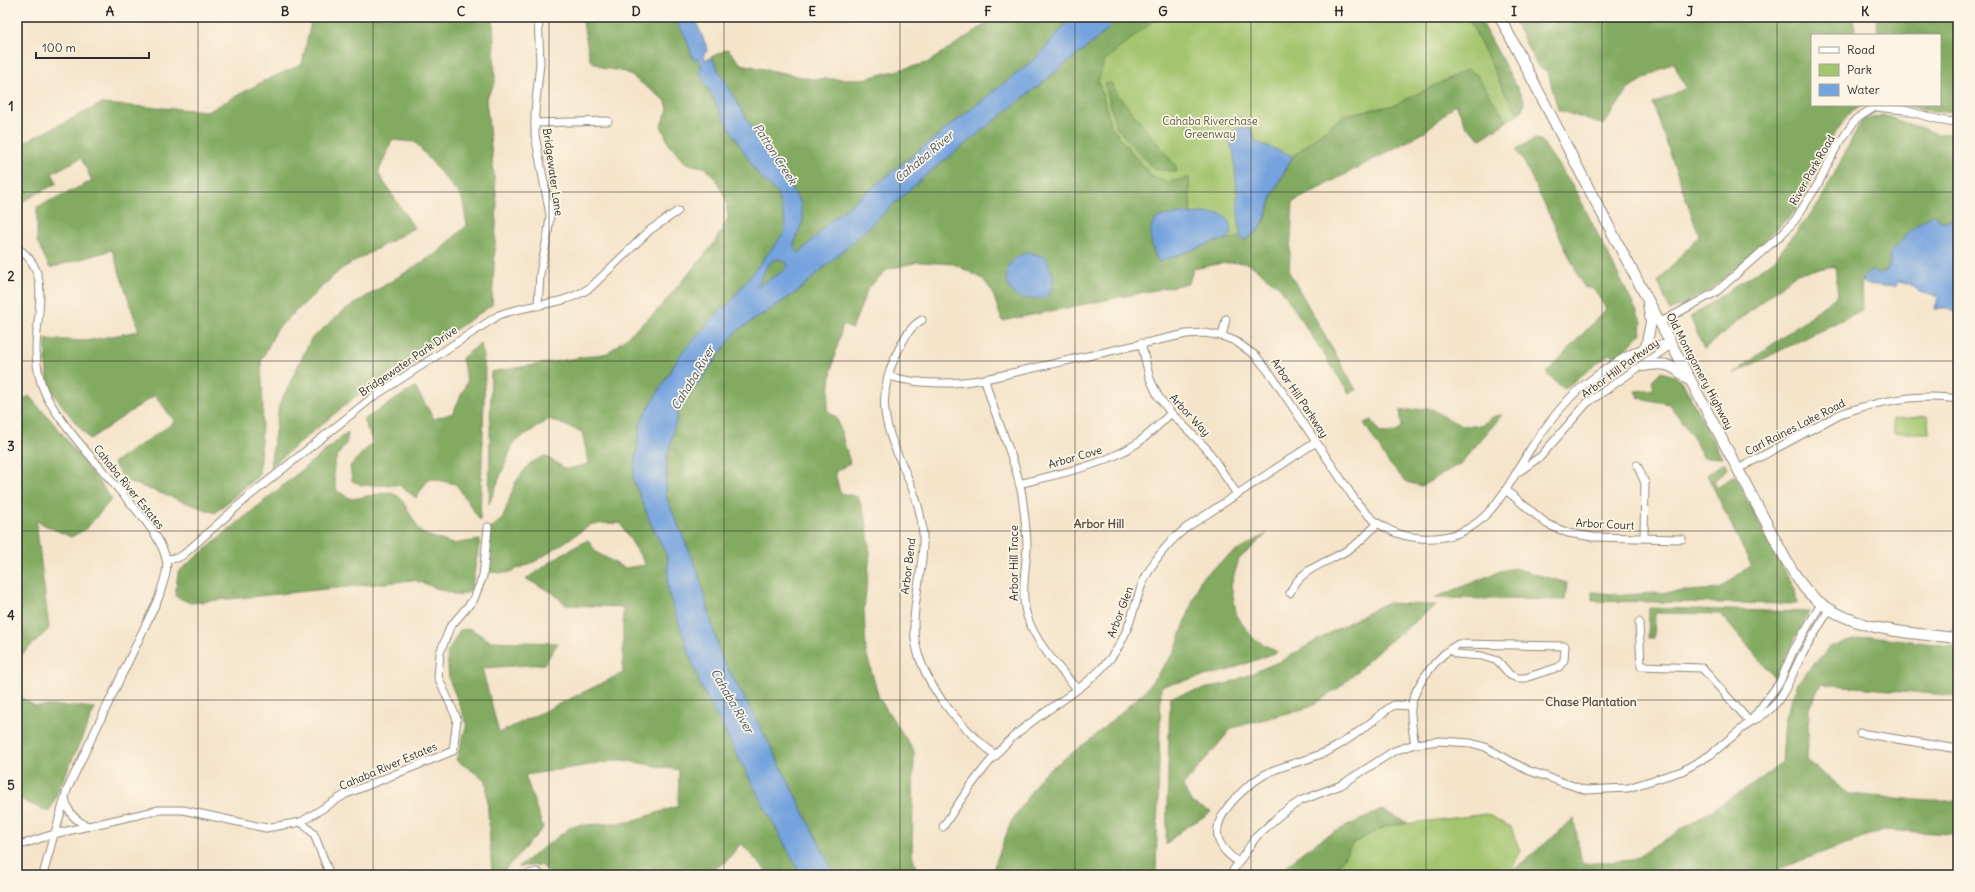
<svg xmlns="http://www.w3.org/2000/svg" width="1975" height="892" viewBox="0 0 1975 892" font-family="Delius,sans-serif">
<rect width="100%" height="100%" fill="#fcf5e5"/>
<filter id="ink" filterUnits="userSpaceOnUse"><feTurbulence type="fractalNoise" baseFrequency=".025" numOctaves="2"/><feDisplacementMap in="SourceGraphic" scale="8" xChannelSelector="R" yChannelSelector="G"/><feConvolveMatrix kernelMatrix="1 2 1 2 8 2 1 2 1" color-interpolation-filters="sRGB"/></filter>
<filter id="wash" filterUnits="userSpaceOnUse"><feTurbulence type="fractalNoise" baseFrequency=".012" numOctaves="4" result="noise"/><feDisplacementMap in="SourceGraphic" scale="16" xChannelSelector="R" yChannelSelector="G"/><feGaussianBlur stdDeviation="0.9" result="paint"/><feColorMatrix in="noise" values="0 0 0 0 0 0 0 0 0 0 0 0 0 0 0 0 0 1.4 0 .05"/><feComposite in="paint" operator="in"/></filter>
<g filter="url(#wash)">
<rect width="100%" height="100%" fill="#f5e4ca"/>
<!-- green -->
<g fill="#a3c56e" stroke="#67784c">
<path d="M1120,17h359l45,84 -2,10 -41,28 -14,-12 -11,-23 -33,29 -130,69 -66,60 -34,7 -4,14 -129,-214 36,-29z"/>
<path d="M1928,416l1,17h-35l-1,-14z"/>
<path d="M1487,814l24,13 9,24 -9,21 -7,3h-185l19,-9 15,-23 33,-17z"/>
</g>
<!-- forest -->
<g fill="#82aa61" stroke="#566a46">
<path d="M312,17h181l2,66 -9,16 11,105 -5,101 -137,92 -85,70 9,-62 32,-66 35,-30 91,-56 30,-28 -5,-27 -47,-56 -23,-2 -14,33 36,55 -73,41 -64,60 -16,32 2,47 -4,67 -44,38 -91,-33 -11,-17 62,-41 -20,-27 -65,44c-9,-9 -37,-43 -40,-53 -5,-15 -4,-32 -4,-47l40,2 53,-10 -27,-81 -62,18 -13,-26v-35l55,-26 -11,-23 -29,15 5,10 -37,20 -3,-5v-52l84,-42 108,7 53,-29 40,-18z"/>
<path d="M582,17h91l12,19 9,24 5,-1 3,9 -3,2 59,105 19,18 8,27 -1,13 -56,72 -7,4 -41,46 -39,66 -8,57 17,44 18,36v34l33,95 100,188h-31l-29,-32 -16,20 -25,12h-149l-10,-10 -23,2 54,-41 57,-4 49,-16 1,-36 -57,-10 -97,15 18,53 -43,47h-8l-6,-95 -30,-20 11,-36 -18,-45 -2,-26 13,-23 11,-1 19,12 68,2 -14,21 -62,4 17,65 124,-60v-66l-57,-2 -13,-12 -27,-14 36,-25 26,-14 8,12 28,16 22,-3 -26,-42 -28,1 -56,37 -29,12 -21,-1 4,-43 13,-11 12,-35 15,-20 15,-7 21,13 23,-5 -7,-32 -33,-13 -35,23 -25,62 2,-132 117,-19 48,-41 57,-67 15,-27 -2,-18 -10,-21 -11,-12c-18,-2 -22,-4 -32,-20h-3l-9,-22 7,-15 -2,-9 -40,-29 -23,-4 -13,-8z"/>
<path d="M997,17h75l-35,40 -207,164 -30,32 -5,-3 -1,-6 2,-8 -10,-57 -37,-56 -38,-66 17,-8 13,15 71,15h51l64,-16z"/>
<path d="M1120,17h38l-53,43 -7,21 14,47 39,48 16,6 22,-4 2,36 -31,3c-8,19 -13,27 -1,45l55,-20 26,-5 4,3 20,-17 10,-31 19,-36 50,-41 52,-10 71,-35 10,4 31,47 -26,18 -14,-12 -11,-23 -33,29 -130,69 -4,70 67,118 -7,3 -69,-106c-10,-6 -18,-15 -28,-21 -12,-8 -45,0 -59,3l-4,14 -187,38 -10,-30 -9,-12 -29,-15 -36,-2 -30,7 -20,19 -16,41 -9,-5 -11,43 -5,43 10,8 13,45 -15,9 5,21 18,4 8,21 4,36 -6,55 2,43 13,46 35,53 -2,104 7,20h-84l-63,-126 -52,-95 -22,-82 -32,-76 1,-39 12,-49 58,-77 60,-39 128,-116 171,-136z"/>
<path d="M1468,17h11l45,84 -2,10h-5l-12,-18z"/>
<path d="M1512,17h340l5,18h-45v70h53l-14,6 -23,32 -31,66 -55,54 -32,27 -40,21 -12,-30 41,-45 -46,-132 33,-16 -13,-26 -44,26 -25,37 -46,-15 -10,-37 -10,-6z"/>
<path d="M1876,17h82v94l-23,1 -32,-7h37v-70h-62z"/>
<path d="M1111,83l7,12 57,70 2,7 -23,-3 -38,-42 -11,-43z"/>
<path d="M1883,115l55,19 20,-1v81l-2,-2 -6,9h-11l-4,-7 -45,39v12l-4,6 -20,3 -5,7 1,29 -129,64 105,-79 -3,-29 -38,7 -93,76 -14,-32 84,-57 46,-58 41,-81z"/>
<path d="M1535,139l6,1 36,53 65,129 -1,11 -22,24 -10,-3 -45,35 -18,-16 60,-64 -12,-20 -10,-2 -59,-123 -9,-15z"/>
<path d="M780,259l9,6 -7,7 -26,16 10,-20 7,-8z"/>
<path d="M481,343l4,27 -5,150 -24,-36 -27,-6 -13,20 -17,-13h-37l-10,-4 -2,-15 23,-24 -10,-22 52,-33 19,32 19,-6 14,-31 -5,-24z"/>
<path d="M1660,372l15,4 8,7 39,75 -19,-1 -12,-23 -22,-30 -30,-6 -3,-7 18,-2 -2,-9z"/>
<path d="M29,396l26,29 57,74 -26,30 -15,8 -35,-16 13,108 -32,30v-255z"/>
<path d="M1429,408c15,8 32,22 50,17 10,-2 10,-10 23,-10l-41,48 -39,23 -16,-4 -18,-20 -24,-39 8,-3 8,13 17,-1 5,-6 -2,-15z"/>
<path d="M348,432c-1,17 -5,13 -11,25 -6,12 -3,22 0,34l15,8 38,-7 11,6 20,35 31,11 28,-4 -9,51 -12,5 -45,-16 -224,23 -15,-7 3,-24z"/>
<path d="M1724,462l4,6 -14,13 3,7 18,-13 35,70 25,44 2,15 -205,-3v-9l32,3 95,-6 32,-24 -44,-90z"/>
<path d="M1268,533l-29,26 -8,26 6,32 16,21 24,14 -50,19 -66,15 -5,189h-165l20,-53 31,-47 49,-36 53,-47 31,-41 26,-73 29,-23z"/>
<path d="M1514,568l53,15 -2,17 -131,-2 67,-27z"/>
<path d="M1386,603l50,2 -51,40 -45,42 -30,20 -78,21 -49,58 9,17 19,9c-16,11 -33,18 -45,33l4,-148 59,-14 54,-23 50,-29z"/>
<path d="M1649,608l160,4 -34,66 -55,-64 -65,-1 -1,25h-6z"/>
<path d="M1870,636l88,11v49l-137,-12 -12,24 -2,53 42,33 81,7h28v31l-8,2 -67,-4 -121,45h-258l7,-3 63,-53 8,45 51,-4 122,-77 27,-20 3,-46 13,-35 32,-36z"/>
<path d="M17,695l18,11h42l18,2 -46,104 -32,-14z"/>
<path d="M1382,810l26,13 -22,3 -33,17 -15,23 -19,9h-38c18,-31 70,-50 101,-65z"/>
</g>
<!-- water -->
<g fill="#74a3de" stroke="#506784" fill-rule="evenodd">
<path d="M673,17h21l14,33 -5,5 3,5 5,-3 38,66 51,79 3,18 -9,24 1,6 5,3 30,-32 207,-164 35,-40h48l-24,23 -171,136 -128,116 -60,39 -58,77 -12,49 -1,39 32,76 22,82 52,95 63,126h-34l-100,-188 -33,-95v-34l-18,-36 -17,-44 8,-57 39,-66 41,-46 7,-4 56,-72 1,-13 -8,-27 -19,-18 -32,-53 -28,-52 4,-2 -3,-9 -5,1 -9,-24zM780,259l9,6 -7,7 -25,15 9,-19 7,-8z"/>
<path d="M1250,127l6,15 37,14c-6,12 -14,24 -19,36 -9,21 -7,37 -30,48l-4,-3 -6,-83 -6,-18 11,-8z"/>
<path d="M1956,211l2,3v99l-11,-4h-12l3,-12 -18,-5 -10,-8 -11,-3 -4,6 -30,-3 -4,-3 5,-7 6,-4 8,4 6,-3 4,-6v-12l27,-29 18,-10 4,7h11z"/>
<path d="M1201,213l22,1 6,8 3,12 -7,6 -11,2 -55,20c-7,-10 -15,-38 1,-45 6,-3 32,-3 41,-4z"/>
<path d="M1028,252l17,5c9,16 11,22 3,40 -8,1 -20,3 -28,1 -13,-5 -17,-23 -10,-34 5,-7 12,-9 18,-12z"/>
</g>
</g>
<g filter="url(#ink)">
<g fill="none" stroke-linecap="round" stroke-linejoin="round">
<!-- street casing -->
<g stroke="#90887a" stroke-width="9">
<g id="street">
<path d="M538,17l2,46 -5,48v24l15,80 -2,18 -8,41 -2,32"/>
<path d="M535,123l73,-2"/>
<path d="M17,248c36,22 19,66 19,100 0,18 4,37 13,53 20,33 47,61 71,90 17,20 39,42 46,67 3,13 -4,27 -7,39l-92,193 -12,43"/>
<path d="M922,320c-13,7 -18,19 -25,33 -38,76 22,112 26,182 2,42 -18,80 -4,122 15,42 44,71 77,99"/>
<path d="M1661,322l55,-30 66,-58 13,-14 23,-36 18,-36 20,-29 19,-12 29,3 44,12 10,-2"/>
<path d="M1222,336l4,-17"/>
<path d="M1141,343l9,36 8,17 13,17 36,36 30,45"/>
<path d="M888,376c32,9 64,9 97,3l201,-45 19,-1 17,3 13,5 21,15 16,20 83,124c16,22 37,36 65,38 64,5 83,-45 111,-90 12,-18 25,-35 39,-50 17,-18 53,-42 75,-51 8,-3 19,-2 27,-3"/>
<path d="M985,379c9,39 30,76 37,116 2,17 5,35 5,52 -1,23 -7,46 0,69 9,28 32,51 50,73"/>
<path d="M1637,465l8,18 -1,54"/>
<path d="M1738,469l102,-55c38,-13 78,-21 118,-15"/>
<path d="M1520,471l21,-15 46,-53 85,-59"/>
<path d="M1019,484c40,-11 82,-17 117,-40 13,-9 24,-20 35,-31"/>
<path d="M1507,491l40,33 21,9 25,4 89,2"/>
<path d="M166,559l11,-1 6,-3 65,-58 125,-100 126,-82c31,-12 63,-8 92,-28l59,-57 28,-19"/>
<path d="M1290,593c11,-27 40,-30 62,-46 10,-6 17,-15 25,-23"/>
<path d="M1639,622l2,44 61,2 48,54"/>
<path d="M1750,722c32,-13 37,-39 52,-67 8,-15 18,-30 27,-45"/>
<path d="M1860,733l98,16"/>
<path d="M1415,744c-2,-11 -5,-25 -4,-37 4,-23 27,-52 47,-63l107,2 -1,14 -5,7 -34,11h-8l-7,-3 -12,-14 -16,-5 -26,-2 -6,-5"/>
<path d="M66,801c2,13 10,20 22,25"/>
<path d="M301,822l13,12 16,41"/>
<path d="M943,827c20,-31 43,-65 70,-90 33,-30 79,-49 104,-88 12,-19 17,-41 24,-62 10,-24 25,-43 45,-59l130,-86"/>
<path d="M17,846l37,-12 105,-24h24l83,18 35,-6 45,-28 107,-43 4,-32 -19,-42 2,-24 10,-26 24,-28 9,-23 5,-49"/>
<path d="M1238,862c-8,-6 -18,-14 -20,-25 -5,-26 35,-58 56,-67 20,-8 40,-11 60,-22 19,-11 38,-26 55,-40l5,-3 17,1"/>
<path d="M43,875l11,-41"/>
<path d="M525,875l12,-3 4,3"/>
<path d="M1230,875l26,-38 25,-23 19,-13 41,-16 53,-34 21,-7 25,-3 31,2 14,4 42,23 58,20 43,-2 54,-17 28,-16 40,-33 30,-40 13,-31 28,-47"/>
</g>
</g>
<!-- secondary casing -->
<g stroke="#90887a" stroke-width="12">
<g id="secondary">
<path d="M1500,17l90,174 195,367c7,12 15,27 26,37 38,36 97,38 147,43"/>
<path d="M1646,347l5,-25 -3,-18"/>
<path d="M1643,366c22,-4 29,-2 45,13"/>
</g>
</g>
<!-- street -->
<use href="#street" stroke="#fff" stroke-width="7"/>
<!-- secondary -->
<use href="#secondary" stroke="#fff" stroke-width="10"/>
</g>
</g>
<!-- grid -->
<path fill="none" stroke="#2b2b2b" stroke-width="1" stroke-opacity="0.55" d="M198,17v858M373,17v858M549,17v858M724,17v858M900,17v858M1075,17v858M1251,17v858M1426,17v858M1602,17v858M1777,17v858M17,192h1941M17,361h1941M17,531h1941M17,700h1941"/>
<g text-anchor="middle" stroke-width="3.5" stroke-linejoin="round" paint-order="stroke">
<!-- park labels -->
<g font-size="11" fill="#4f593f" stroke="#fcf5e5">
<text x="1210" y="125">Cahaba Riverchase<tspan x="1210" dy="13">Greenway</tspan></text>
</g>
<!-- street labels -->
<g font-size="11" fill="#2b2b2b" stroke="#fcf5e5">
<text transform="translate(1812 170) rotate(-60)" y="4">River Park Road</text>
<text transform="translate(553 172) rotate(82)" y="4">Bridgewater Lane</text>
<text transform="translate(408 361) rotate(-34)" y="4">Bridgewater Park Drive</text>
<text transform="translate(1620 368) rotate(-36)" y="4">Arbor Hill Parkway</text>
<text transform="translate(1700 371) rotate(62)" y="4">Old Montgomery Highway</text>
<text transform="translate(1300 398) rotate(56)" y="4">Arbor Hill Parkway</text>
<text transform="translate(1190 415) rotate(47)" y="4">Arbor Way</text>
<text transform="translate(1795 427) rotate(-27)" y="4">Carl Raines Lake Road</text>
<text transform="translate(1075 457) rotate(-16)" y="4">Arbor Cove</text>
<text transform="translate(129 487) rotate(51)" y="4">Cahaba River Estates</text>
<text transform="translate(1605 524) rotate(3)" y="4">Arbor Court</text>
<text transform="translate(1014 563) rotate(-90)" y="4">Arbor Hill Trace</text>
<text transform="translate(908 566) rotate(-83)" y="4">Arbor Bend</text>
<text transform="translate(1120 612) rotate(-69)" y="4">Arbor Glen</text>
<text transform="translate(388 766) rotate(-23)" y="4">Cahaba River Estates</text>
</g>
<!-- water labels -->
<g font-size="12" font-style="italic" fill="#45556a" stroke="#fcf5e5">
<text transform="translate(775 154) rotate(57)" y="4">Patton Creek</text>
<text transform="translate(924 157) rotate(-40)" y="4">Cahaba River</text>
<text transform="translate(693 378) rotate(-59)" y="4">Cahaba River</text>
<text transform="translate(732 701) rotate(60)" y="4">Cahaba River</text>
</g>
<!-- neighbourhood labels -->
<g font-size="12" font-weight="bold" fill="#615349" stroke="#fcf5e5">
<text x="1099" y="528">Arbor Hill</text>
<text x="1591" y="706">Chase Plantation</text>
</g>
</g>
<!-- margin -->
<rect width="1975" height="892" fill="none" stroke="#fcf5e5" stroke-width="44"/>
<!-- legend -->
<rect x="1811" y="34" width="130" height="72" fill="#fcf5e5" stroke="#a8a49b"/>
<rect x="1819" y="47" width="20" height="6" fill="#ffffff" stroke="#a8a49b"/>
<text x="1847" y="54" font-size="12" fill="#2b2b2b">Road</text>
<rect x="1819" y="64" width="20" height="12" fill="#a3c56e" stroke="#a8a49b"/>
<text x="1847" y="74" font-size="12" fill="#2b2b2b">Park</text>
<rect x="1819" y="84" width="20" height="12" fill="#74a3de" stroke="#a8a49b"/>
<text x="1847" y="94" font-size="12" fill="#2b2b2b">Water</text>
<!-- scale -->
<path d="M36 52v6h113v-6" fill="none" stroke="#2b2b2b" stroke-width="2"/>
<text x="42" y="52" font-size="12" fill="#2b2b2b" stroke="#fcf5e5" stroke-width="3" paint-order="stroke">100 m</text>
<rect x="22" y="22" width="1931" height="848" fill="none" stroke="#2b2b2b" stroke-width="1.5"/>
<g font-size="13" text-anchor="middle" font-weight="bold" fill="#2b2b2b">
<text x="110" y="16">A</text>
<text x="285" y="16">B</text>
<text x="461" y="16">C</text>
<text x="636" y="16">D</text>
<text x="812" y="16">E</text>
<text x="988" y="16">F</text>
<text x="1163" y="16">G</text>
<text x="1339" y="16">H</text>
<text x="1514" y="16">I</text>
<text x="1690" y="16">J</text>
<text x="1865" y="16">K</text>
<text x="11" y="111">1</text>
<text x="11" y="281">2</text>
<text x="11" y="451">3</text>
<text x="11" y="620">4</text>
<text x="11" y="790">5</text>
</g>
</svg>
